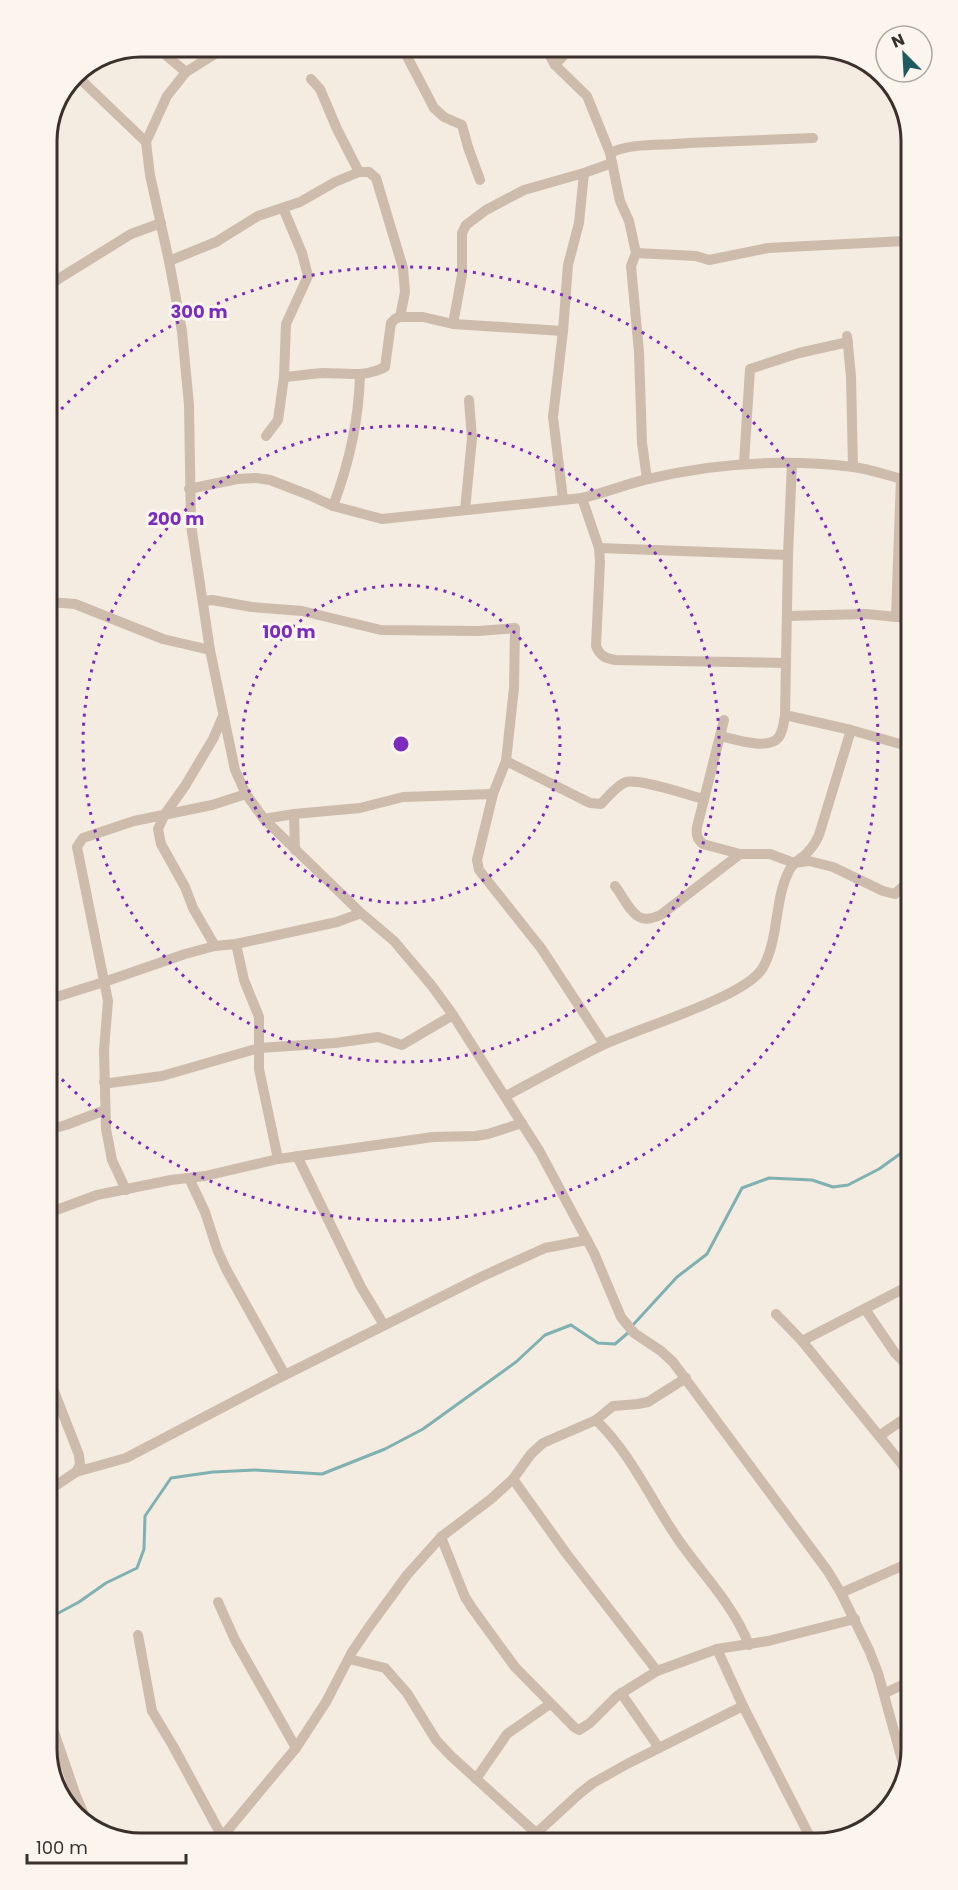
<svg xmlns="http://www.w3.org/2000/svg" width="958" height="1890" viewBox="0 0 958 1890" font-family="Poppins,sans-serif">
<rect width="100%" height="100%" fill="#f4ebe1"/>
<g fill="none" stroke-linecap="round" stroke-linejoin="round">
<!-- stream -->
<g stroke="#7fb0b2" stroke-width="3">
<path d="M885,81l18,43 2,19"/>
<path d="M632,1326l45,-49 30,-23 35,-66 27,-10 43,2 21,7 15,-2 31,-16 21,-15 9,-2"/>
<path d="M53,1616l26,-14 27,-19 31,-15 7,-19 1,-33 26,-38 42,-6 42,-2 67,4 63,-25 38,-20 93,-67 29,-27 26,-10 27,18 17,1 14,-12"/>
</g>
<!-- minor -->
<g stroke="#cdbbac" stroke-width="10">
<path d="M156,47l30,25"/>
<path d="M226,47l-40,25 -19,24 -21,46 4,33 19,86 13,70 7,74 2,120 19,125 25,120 11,24 18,25 97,94 33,28 38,45 21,29 87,137 54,101 27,64 13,16 27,18 12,11 154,208 14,23 28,57 9,23 27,98"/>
<path d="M402,47l32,61 10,9 18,8 6,22 12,33"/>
<path d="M545,47l10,18 32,31 23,57 10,48 9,20 7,32 -5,13 8,86 3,91 5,36"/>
<path d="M555,65l10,-11 22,-7"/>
<path d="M75,74l71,68"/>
<path d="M311,79l9,10 17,40 22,43"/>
<path d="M610,153c23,-11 53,-7 78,-10l125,-5"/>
<path d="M636,253l60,3 13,4 59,-12 137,-7"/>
<path d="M169,261l47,-19 42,-26 42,-14 35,-20 24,-10h10l7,6 27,90 2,24 -5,25"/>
<path d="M47,266l9,14"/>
<path d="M47,286l84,-52 30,-11"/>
<path d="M453,324l9,-49v-42l4,-8 20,-15 38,-20 60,-17"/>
<path d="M847,336l4,40 2,91"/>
<path d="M284,377c13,-1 26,-3 39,-4 23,0 41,5 62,-6l6,-44 4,-4 5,-2h23l30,7 110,7"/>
<path d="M266,436l12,-16 6,-43 2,-53 22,-48 -6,-23 -19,-45"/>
<path d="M744,463l6,-94 49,-16 49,-11"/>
<path d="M189,489l48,-10 19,-1 14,2 39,15 24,11 49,13 200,-21c23,-5 44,-14 66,-19 66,-16 137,-20 205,-12 18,2 35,9 53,13"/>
<path d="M582,498l17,50 1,14 -4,84c4,10 9,12 19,14l171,3"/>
<path d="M563,499l-10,-82 10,-86 5,-66 11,-42 5,-50 28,-10"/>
<path d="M333,506c16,-42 26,-87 27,-132"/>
<path d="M465,510l7,-72 -3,-38"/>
<path d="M599,548l189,7"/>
<path d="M203,601l9,-1 40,7 50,4 79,19 98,1 36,-3 -1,60 -8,73 -13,33 -16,66 2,10 62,78 63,96"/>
<path d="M49,602l26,2 88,35 47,11"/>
<path d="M787,616l79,-2 41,4"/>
<path d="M896,617l5,-138"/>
<path d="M785,715l66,15 56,16"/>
<path d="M724,720l-27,107c-1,8 0,12 6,17l37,10h30l24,9 15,-2 24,6 50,24 12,3 13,-12"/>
<path d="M720,736c14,3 49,15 59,1 4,-6 5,-15 6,-22l3,-160 4,-92"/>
<path d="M506,761l84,42 11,1c7,-7 15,-18 25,-22 13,-4 62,13 78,17"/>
<path d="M294,814l66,-6 43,-11 90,-3"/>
<path d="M264,819l30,-5 1,36"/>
<path d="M615,886c15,20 20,43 47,28l78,-60"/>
<path d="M236,944l8,36 15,37v52l19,90"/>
<path d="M215,946l-22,-38 -8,-21 -24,-43 -3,-15 7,-15 20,-28 28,-47 10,-23"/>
<path d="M50,999l54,-17 81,-28 30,-8 21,-2 101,-22 24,-9"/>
<path d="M104,1082l6,1 52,-7 97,-28 76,-5 43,-6 24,8 51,-30"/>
<path d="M506,1096c32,-17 64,-35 97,-51 35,-17 140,-47 159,-76 17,-28 12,-67 26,-96 4,-10 11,-13 18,-19 6,-6 10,-12 13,-19l32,-105"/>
<path d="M51,1129l15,-4 39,-15"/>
<path d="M297,1156l64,131 23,38"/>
<path d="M189,1178l16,34 12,37 9,20 59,106"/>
<path d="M126,1190l-14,-30 -6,-31 -2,-79 4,-49 -31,-154 6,-9 51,-17 78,-16 34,-11"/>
<path d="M51,1212l46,-17 74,-15 34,-4 73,-17 155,-22 43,-1 12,-2 34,-11"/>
<path d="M865,1309l30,44 15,15"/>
<path d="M776,1314l26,27 99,122 9,15"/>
<path d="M802,1341l99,-51"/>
<path d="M52,1386l27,69 1,10 -4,7"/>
<path d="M596,1420c37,36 55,81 84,122 24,34 54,64 69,103"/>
<path d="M879,1436l31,-21"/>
<path d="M513,1479l53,74 91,118"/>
<path d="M52,1488l24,-16 50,-14 147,-77 208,-104 64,-29 42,-8"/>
<path d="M441,1537l24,60 7,11 43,59 59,60 5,3 11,-7 27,-27 40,-25 60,-22 51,-8 87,-22"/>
<path d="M841,1593l70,-31"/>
<path d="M218,1602l17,38 61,108"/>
<path d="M138,1635l14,76 21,35 52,96"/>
<path d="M717,1649l26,57 67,131"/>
<path d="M349,1659l36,9 22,25 29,47 15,16 85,77"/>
<path d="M621,1693l38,55"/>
<path d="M885,1693l26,-12"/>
<path d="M53,1729l23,67 14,32"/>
<path d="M476,1779l31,-45 43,-30"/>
<path d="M529,1840l50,-46 14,-11 34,-19 116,-58"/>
<path d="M217,1843l79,-95 30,-46 26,-50 17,-25 38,-52 34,-38 50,-38 22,-20 18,-25 12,-11 53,-23 17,-14 25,-2 10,-2 38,-24"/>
</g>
</g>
<!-- distance rings -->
<g fill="none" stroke="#7b2cbf" stroke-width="3" stroke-dasharray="3 6">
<circle cx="401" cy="744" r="159"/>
<circle cx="401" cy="744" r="318"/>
<path d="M49 422A477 477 0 1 1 52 1069"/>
</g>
<!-- crop -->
<path d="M0 0H958V1890H0ZM141 57H817A84 84 0 0 1 901 141V1749A84 84 0 0 1 817 1833H141A84 84 0 0 1 57 1749V141A84 84 0 0 1 141 57Z" fill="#fbf5ee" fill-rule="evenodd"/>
<path fill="none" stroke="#3b302b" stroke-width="3" d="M141 57H817A84 84 0 0 1 901 141V1749A84 84 0 0 1 817 1833H141A84 84 0 0 1 57 1749V141A84 84 0 0 1 141 57Z"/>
<circle cx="401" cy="744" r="9" fill="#7b2cbf" stroke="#fbf5ee" stroke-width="3"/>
<g font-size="18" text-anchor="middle" font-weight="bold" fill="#7b2cbf" stroke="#fbf5ee" stroke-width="6" stroke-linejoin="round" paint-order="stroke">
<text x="199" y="318">300 m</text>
<text x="176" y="525">200 m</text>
<text x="289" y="638">100 m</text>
</g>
<!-- north arrow -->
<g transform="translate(904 54) rotate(336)"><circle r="28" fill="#fbf5ee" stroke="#aea6a0" stroke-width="1.5"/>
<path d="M0-4.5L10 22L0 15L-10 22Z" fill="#1f5a5e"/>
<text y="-9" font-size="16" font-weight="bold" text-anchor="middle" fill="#3b302b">N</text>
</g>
<!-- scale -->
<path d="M27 1854v9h159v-9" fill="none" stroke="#3b302b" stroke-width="3"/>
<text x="36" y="1854" font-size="18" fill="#3b302b" stroke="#fbf5ee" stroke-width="4.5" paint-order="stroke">100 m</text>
</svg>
